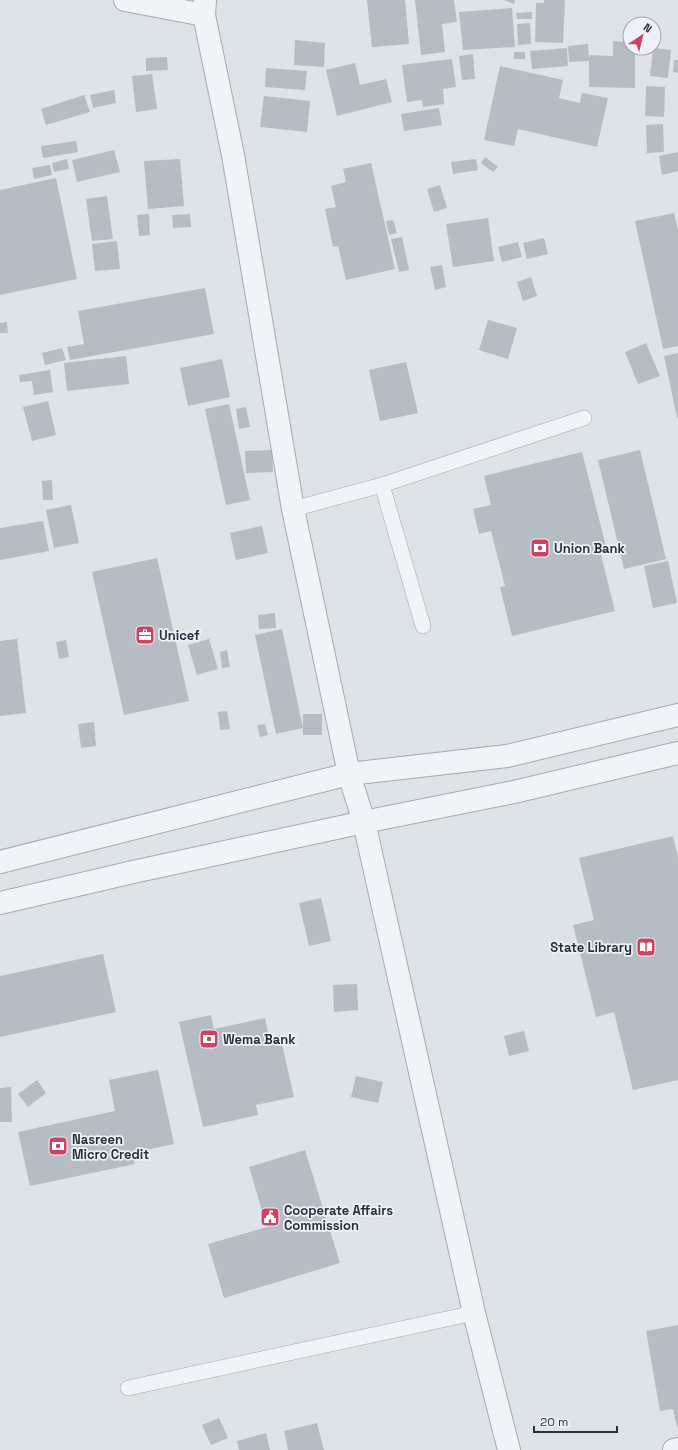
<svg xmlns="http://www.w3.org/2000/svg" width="678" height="1450" viewBox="0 0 678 1450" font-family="'Space Grotesk',sans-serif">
<rect width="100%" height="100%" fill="#dee3e8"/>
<!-- building -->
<g fill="#b5bcc4">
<path d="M367,0h38l4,44 -37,3z"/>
<path d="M415,0h39l3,22 -15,2 3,28 -24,3z"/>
<path d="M504,0h11l-1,4z"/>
<path d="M544,0h21l-2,43 -28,-1 1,-39h8z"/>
<path d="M512,8l3,39 -52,3 -4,-38z"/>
<path d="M532,12v7h-15l-1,-6z"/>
<path d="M530,23l1,21 -13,1 -1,-21z"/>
<path d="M295,40l30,3 -1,24 -30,-2z"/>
<path d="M613,41l17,1v6h5v40l-46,-1v-32l24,1z"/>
<path d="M588,44l1,17 -20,1 -1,-16z"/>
<path d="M567,48l1,18 -36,3 -2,-18z"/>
<path d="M653,48l18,2 -3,28 -18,-2z"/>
<rect x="514" y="52" width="11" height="7"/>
<path d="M473,54l2,25 -13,1 -3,-24z"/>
<path d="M167,57l1,13 -22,1v-13z"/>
<path d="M452,59l4,28 -13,2 1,15 -21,3 -1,-7 -15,2 -5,-37z"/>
<path d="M674,60h4v13l-5,-1z"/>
<path d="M355,63l5,22 26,-6 6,23 -55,14 -11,-46z"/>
<path d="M500,66l63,14 -4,18 21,5 2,-10 26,5 -11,49 -79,-18 -4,17 -30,-6z"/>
<path d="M266,68l41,3 -2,19 -40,-3z"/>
<path d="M152,74l5,35 -21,3 -4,-36z"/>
<path d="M646,86l19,1 -1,30 -19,-1z"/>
<path d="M114,90l2,13 -23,5 -3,-13z"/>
<path d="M84,95l6,17 -44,13 -5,-16z"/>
<path d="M264,96l46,5 -3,31 -47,-5z"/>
<path d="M439,108l3,17 -38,6 -3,-17z"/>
<path d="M663,124l1,28 -17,1 -1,-28z"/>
<path d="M76,141l2,11 -35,6 -2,-12z"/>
<path d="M114,150l6,22 -43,10 -5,-22z"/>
<path d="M678,152v19l-16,4 -3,-19z"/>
<path d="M485,157l13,10 -5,5 -12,-9z"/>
<path d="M67,159l2,10 -15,3 -2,-9z"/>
<path d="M180,159l4,47 -36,3 -4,-48z"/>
<path d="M476,159l2,11 -25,4 -2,-12z"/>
<path d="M371,163l24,106 -49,11 -8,-34 -5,1 -8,-38 11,-2 -5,-21 15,-4 -3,-13z"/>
<path d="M50,165l2,10 -18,4 -2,-11z"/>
<path d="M56,178l21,101 -77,16v-105z"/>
<path d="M440,185l7,23 -13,4 -7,-23z"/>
<path d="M107,196l6,43 -21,2 -6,-42z"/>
<path d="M674,213l4,17v116l-15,3 -28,-128z"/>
<path d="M149,214l1,21 -11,1 -2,-21z"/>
<path d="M190,214l1,13 -18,1 -1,-13z"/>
<path d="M488,218l6,43 -41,6 -7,-43z"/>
<path d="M393,220l4,13 -8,2 -3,-14z"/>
<path d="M402,237l7,33 -10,2 -8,-33z"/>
<path d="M544,238l4,16 -21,5 -4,-16z"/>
<path d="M117,241l3,28 -25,2 -3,-27z"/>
<path d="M518,242l4,15 -20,5 -4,-15z"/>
<path d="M442,265l4,22 -11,3 -5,-23z"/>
<path d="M531,277l6,19 -14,5 -6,-19z"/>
<path d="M205,288l9,46 -144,26 -3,-13 17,-3 -6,-33z"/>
<path d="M488,320l29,8 -9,31 -29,-9z"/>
<path d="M7,322l1,11h-8v-10z"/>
<path d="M646,343l14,33 -22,8 -13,-32z"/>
<path d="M62,348l4,12 -21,5 -3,-12z"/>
<path d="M678,353v65h-1l-13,-62z"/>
<path d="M126,356l3,28 -62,7 -3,-28z"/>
<path d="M222,359l8,38 -42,9 -8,-38z"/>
<path d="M406,362l12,51 -38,8 -11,-51z"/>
<path d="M50,370l3,22 -19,3 -2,-14 -12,1 -1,-7z"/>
<path d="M48,401l8,34 -24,6 -9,-34z"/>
<path d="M229,404l21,96 -24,5 -21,-96z"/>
<path d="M246,407l4,20 -11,2 -3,-20z"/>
<path d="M272,450l1,22 -27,1 -1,-22z"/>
<path d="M640,450l26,109 -42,10 -26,-109z"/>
<path d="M582,452l24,94 -7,1 16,64 -103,25 -12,-49 5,-1 -14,-55 -12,3 -6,-25 18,-4 -7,-29z"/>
<path d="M52,480l1,20h-10l-1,-19z"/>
<path d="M71,505l8,38 -25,5 -8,-38z"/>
<path d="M43,521l6,30 -49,9v-32z"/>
<path d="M262,526l6,27 -32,7 -6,-27z"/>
<path d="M157,558l32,143 -65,14 -32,-143z"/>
<path d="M668,561l9,42 -24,5 -9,-42z"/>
<path d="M275,613l1,15 -17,1 -1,-14z"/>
<path d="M282,629l21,99 -27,6 -21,-99z"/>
<path d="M17,639l9,74 -26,3v-75z"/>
<path d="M209,639l9,30 -21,6 -9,-30z"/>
<path d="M66,640l3,17 -10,2 -3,-17z"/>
<path d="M227,650l3,17 -8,1 -2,-16z"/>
<path d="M227,711l3,18 -10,1 -2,-18z"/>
<rect x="303" y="714" width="19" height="21"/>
<path d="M94,722l2,24 -15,2 -3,-24z"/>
<path d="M265,724l3,11 -8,2 -3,-12z"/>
<path d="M673,836l5,21v223l-45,10 -19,-78 -18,5 -23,-92 21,-5 -15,-62z"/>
<path d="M321,898l10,43 -22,5 -10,-43z"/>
<path d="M103,954l13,58 -116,25v-61z"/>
<path d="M357,984l1,26 -24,2 -1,-27z"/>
<path d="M211,1015l3,14 51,-11 4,19 11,-2 14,62 -38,8 2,10 -55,12 -24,-105z"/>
<path d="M524,1031l5,20 -20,5 -5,-20z"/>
<path d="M158,1070l16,74 -42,9 3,11 -105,22 -12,-54 97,-21 -6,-31z"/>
<path d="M356,1076l27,6 -5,21 -27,-6z"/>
<path d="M37,1080l9,13 -18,14 -10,-13z"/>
<path d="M11,1087l1,35h-12v-34z"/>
<path d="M305,1150l35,113 -116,35 -16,-54 59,-17 -18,-60z"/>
<path d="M678,1325v101l-1,1 -4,-18 -13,2 -14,-80z"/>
<path d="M219,1418l9,20 -17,7 -9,-20z"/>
<path d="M317,1423l7,27h-36l-4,-19z"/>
<path d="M266,1433l4,17h-31l-2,-9z"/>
</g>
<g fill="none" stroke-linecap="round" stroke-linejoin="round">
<!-- service casing -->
<g stroke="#a3aab2" stroke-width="16">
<g id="service">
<path d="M382,485l41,141"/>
<path d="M293,509l89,-24 202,-67"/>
<path d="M128,1388l346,-75"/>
</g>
</g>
<!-- minor casing -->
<g stroke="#a3aab2" stroke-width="24">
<g id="minor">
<path d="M125,0l79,15"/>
<path d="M205,0l-1,15 29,140 60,354 56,265 15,48 110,491 35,137"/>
<path d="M0,862l349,-88 158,-18 171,-41"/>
<path d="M0,903l133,-31 231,-50 150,-30 164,-39"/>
<path d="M674,1450l4,-1"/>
</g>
</g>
<!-- service -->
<use href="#service" stroke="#f1f3f6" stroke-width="15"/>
<!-- minor -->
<use href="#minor" stroke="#f1f3f6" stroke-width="22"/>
</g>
<!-- icons -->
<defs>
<g id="bank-square" transform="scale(1)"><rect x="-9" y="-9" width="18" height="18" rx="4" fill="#cc4364" stroke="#edf1f5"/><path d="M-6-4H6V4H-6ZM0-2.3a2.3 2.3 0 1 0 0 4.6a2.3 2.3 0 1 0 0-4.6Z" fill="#fff"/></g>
<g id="office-square" transform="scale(1)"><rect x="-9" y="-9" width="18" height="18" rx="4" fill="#cc4364" stroke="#edf1f5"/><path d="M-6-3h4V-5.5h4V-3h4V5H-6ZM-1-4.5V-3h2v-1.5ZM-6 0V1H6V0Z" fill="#fff"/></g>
<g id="library-square" transform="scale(1)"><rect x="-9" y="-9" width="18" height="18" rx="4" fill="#cc4364" stroke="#edf1f5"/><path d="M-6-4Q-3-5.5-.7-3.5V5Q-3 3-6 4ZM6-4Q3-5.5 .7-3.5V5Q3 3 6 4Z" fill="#fff"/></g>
<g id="civic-square" transform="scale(1)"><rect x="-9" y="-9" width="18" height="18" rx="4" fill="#cc4364" stroke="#edf1f5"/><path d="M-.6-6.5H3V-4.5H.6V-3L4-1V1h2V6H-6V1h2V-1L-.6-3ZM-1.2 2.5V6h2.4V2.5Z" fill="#fff"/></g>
</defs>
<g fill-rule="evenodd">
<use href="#bank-square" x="540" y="548"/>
<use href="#office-square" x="145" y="635"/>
<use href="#library-square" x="646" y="947"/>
<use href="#bank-square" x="209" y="1039"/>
<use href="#bank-square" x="58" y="1146"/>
<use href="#civic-square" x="270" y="1217"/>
</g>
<g text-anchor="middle" stroke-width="3.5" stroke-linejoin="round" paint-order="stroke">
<!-- poi labels -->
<g font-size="13" font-weight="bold" fill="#27323e" stroke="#edf1f5" text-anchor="start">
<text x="554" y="553">Union Bank</text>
<text x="159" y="640">Unicef</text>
<text x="632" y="952" text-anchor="end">State Library</text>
<text x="223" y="1044">Wema Bank</text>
<text x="72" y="1144">Nasreen<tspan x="72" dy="15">Micro Credit</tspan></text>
<text x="284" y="1215">Cooperate Affairs<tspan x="284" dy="15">Commission</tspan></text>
</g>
</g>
<!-- north arrow -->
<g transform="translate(642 36) rotate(35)"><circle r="19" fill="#edf1f5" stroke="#9ea5ac"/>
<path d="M0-3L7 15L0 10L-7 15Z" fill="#cc4364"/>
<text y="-6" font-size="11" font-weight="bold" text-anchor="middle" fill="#27323e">N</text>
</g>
<!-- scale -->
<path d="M534 1426v6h83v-6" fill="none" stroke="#27323e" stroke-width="2"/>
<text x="540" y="1426" font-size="12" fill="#27323e" stroke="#edf1f5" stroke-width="3" paint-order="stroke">20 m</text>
</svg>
